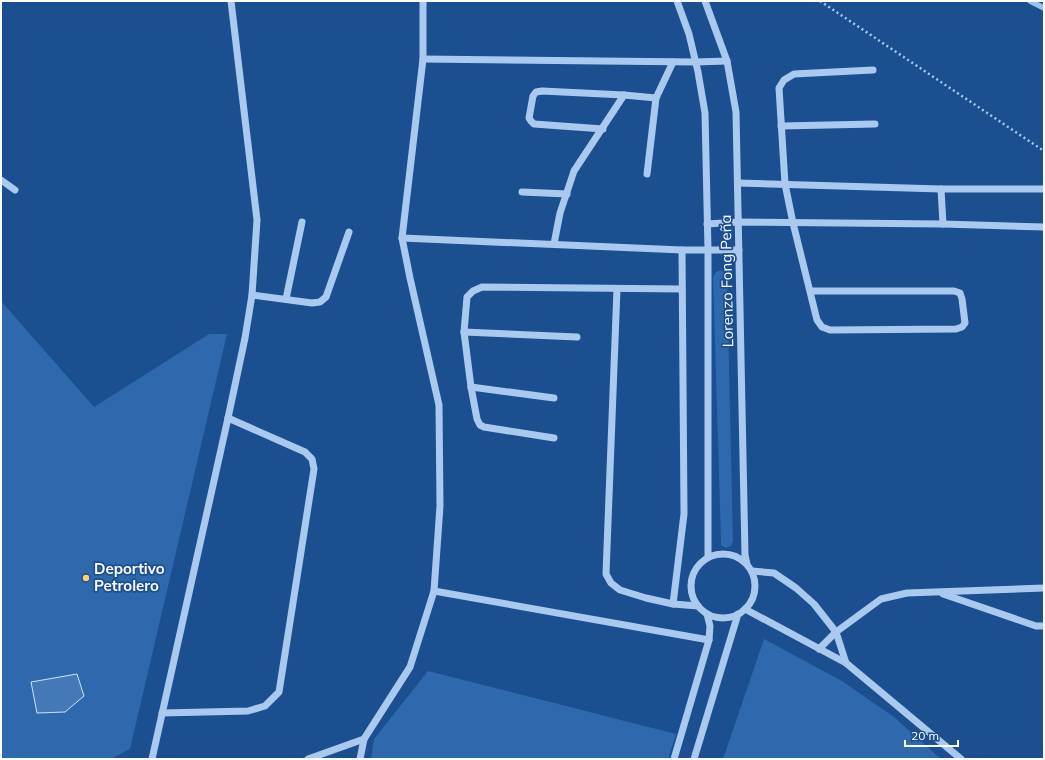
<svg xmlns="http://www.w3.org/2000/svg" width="1045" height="760" viewBox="0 0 1045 760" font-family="Mulish,sans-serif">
<rect width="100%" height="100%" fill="#1b4f8f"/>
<!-- green -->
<g fill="#2e69ad">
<path d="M721,270l5,3 1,5 6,263 -2,5 -5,2 -5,-3v-5l-8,-263 3,-5z"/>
<path d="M1,301l93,106 115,-73h18l-97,415 -19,10h-110z"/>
<path d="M764,639l78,42 52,36 47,42h-218z"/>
<path d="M428,671l248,63 -8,25h-297l3,-20z"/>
</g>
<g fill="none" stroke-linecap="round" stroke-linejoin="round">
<!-- stream -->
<path stroke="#9cc4f0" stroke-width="5.5" d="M1030,1l14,7"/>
</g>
<!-- building -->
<path fill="#4478b7" stroke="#cfe3fa" d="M77,674l7,22 -19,16 -28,1 -6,-31z"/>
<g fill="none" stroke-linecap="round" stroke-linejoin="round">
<!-- path -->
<path stroke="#a9c9ee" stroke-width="2.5" stroke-dasharray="2 3" stroke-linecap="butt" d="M820,1l224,150"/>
<!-- minor -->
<g stroke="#a9c9ee" stroke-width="7">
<path d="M677,1l12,33 9,38 7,41 3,137v307"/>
<path d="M705,1l22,60 9,51 9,443 2,9"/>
<path d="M423,59l273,3 31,-1"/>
<path d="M781,126l94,-2"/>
<path d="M603,129l-69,-5 -3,-3 -2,-3 4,-22 3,-4 6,-1 82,4 32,3"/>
<path d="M647,174l9,-76 17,-36"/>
<path d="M1,180l14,10"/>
<path d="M738,183l203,6h103"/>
<path d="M941,189l2,35"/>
<path d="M522,192l45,2"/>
<path d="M707,224l32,-2 204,2 101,3"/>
<path d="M402,238l280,12h57"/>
<path d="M554,244l6,-31 14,-42 50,-76"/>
<path d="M617,289l-11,285 5,9 9,7 26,8 27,6 25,2"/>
<path d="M810,291h144l6,2 2,6 3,24 -3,4 -6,2 -126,1 -8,-3 -5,-7 -24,-97 -8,-39 -6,-96 5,-8 10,-6 79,-4"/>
<path d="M252,295l60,8 8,-1 6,-5 23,-65"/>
<path d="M286,299l16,-77"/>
<path d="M464,332l113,5"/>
<path d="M471,387l83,11"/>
<path d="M554,438l-70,-11 -4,-2 -3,-6 -6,-32 -7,-55 3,-35 6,-6 9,-4 200,2"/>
<circle cx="723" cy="586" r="32"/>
<path d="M752,571l22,2 22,15 18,16 22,28 10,31"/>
<path d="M434,591l275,49"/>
<path d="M943,594l93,32h8"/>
<path d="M673,604l11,-90 -2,-264"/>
<path d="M745,609l101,54 115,96"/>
<path d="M819,649l17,-17 45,-33 26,-6 137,-5"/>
<path d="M162,713l86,-2 17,-5 14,-14 35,-223 -2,-10 -7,-7 -77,-34"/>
<path d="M152,759l76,-341 17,-80 7,-43 5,-75 -26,-219"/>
<path d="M308,759l56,-20"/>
<path d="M360,759l4,-20 46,-72 24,-76 6,-85 -1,-101 -29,-127 -8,-40 21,-179v-58"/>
<path d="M674,759l35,-119 1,-14 -3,-12"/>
<path d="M694,759l44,-145"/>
</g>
</g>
<!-- markers -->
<circle fill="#ffd166" stroke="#1b4f8f" stroke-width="1.5" cx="86" cy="578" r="4"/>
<g text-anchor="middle" stroke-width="3.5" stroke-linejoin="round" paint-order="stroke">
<!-- street labels -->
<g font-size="15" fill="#fff" stroke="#1b4f8f">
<text transform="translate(727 281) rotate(-91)" y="5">Lorenzo Fong Peña</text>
</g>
<!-- poi labels -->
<g font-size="15" font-weight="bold" fill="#fff" stroke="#1b4f8f" text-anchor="start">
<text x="94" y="574">Deportivo<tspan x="94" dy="17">Petrolero</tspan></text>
</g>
</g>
<!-- border -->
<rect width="1045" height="760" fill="none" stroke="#ffffff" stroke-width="4"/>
<!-- scale -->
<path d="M905 740v6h53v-6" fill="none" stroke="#ffffff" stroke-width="2"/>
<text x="911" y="740" font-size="12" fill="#ffffff" stroke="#1b4f8f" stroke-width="3" paint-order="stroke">20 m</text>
</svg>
